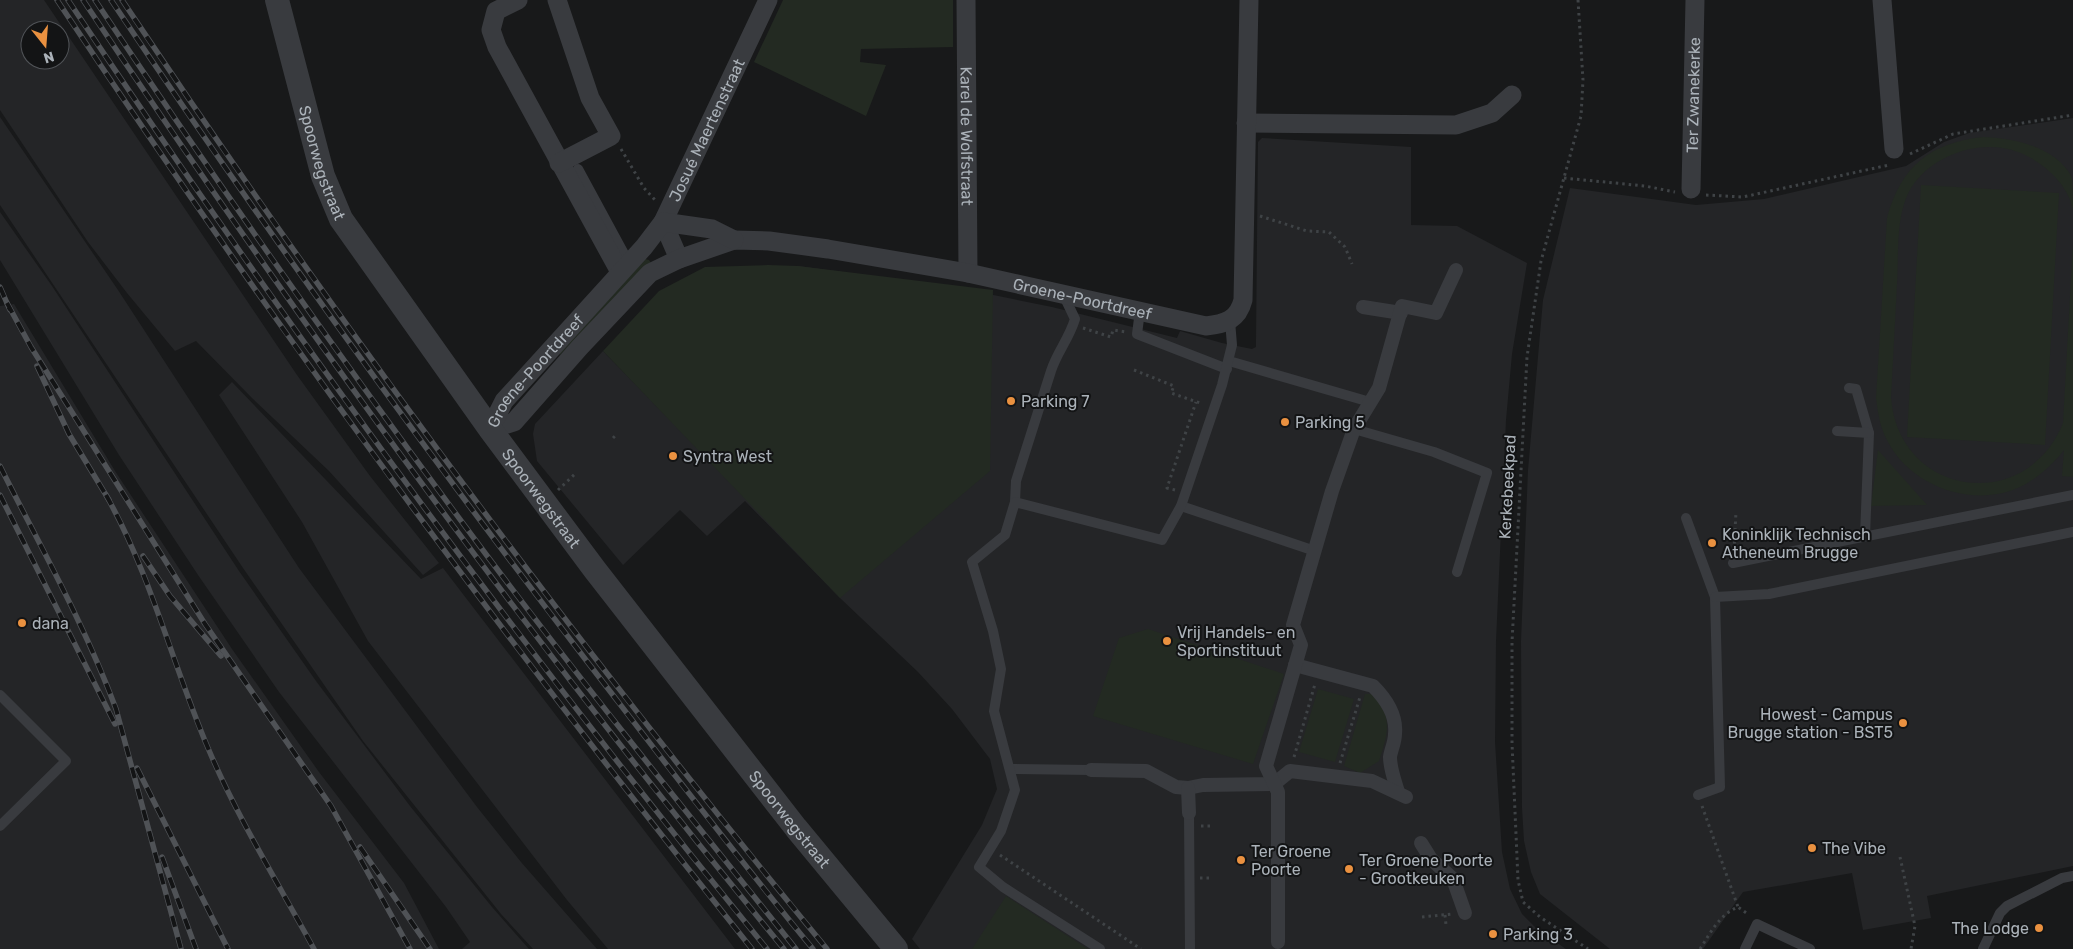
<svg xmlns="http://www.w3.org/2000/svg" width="2073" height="949" viewBox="0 0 2073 949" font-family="Rubik,sans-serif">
<rect width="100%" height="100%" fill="#18191a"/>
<!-- built -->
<g fill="#242527" fill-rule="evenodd">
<path d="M0,0h44l253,375 73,101 69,87 -16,12 -94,-104 -77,-73 -56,-57 -21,10 -48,-58 -39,-51 -88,-132zM30,30h30v30h-30z"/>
<path d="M0,117l118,173 181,278 178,239 44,55 76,87h-64l-32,-35 -138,-173 -120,-173 -243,-363z"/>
<path d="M2073,118v748l-146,30 4,22 -68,12 -11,-57 -109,19 -40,57h-93l-70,-55 -9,-22 -7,-31 -2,-33 -1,-167 7,-171 15,-170 27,-112 126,17 68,-6 142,-33 38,-24 25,-9z"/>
<path d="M1262,138l149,9v78l46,1 70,37 -15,91 -6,66 -10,221 -1,101 7,110 8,37 12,25 15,15 29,20h-646l-8,-10 70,-114 15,-36 -7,-30 -38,-50 -34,-37 -78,-74 -95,-97 -38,35 -27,-26 -57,55 -86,-104 -4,-27 2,-10 68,-73 71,73 124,-158 156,21 98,20 125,31 3,-7 42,12 30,6 4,-2v-7l2,-198z"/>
<path d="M0,212l52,74 187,285 77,110 94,125 82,101 37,42h-67l8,-7 -24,-35 -167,-215 -81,-117 -79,-120 -119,-195z"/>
<path d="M14,304l101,167 117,178 87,123 85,111 35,66h-439v-643z"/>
<path d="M232,382l189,197 22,-11 292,381h-127l-41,-49 -199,-259 -66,-119 -83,-127z"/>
</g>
<!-- green -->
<g fill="#232a22">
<path d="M783,0h170v47l-92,2 -1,13 26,3 -20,51 -112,-54z"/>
<path d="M1983,137c30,1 75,10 89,41 1,8 1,23 1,32 -5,-27 -31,-49 -55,-58 -18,-7 -38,-6 -56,-1 -21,7 -39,18 -51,37 -16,27 -12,65 -14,96 -2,38 -4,76 -6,114 8,99 135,117 172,25l10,-181v235l-11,-1 2,-26c-11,14 -24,26 -40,35 -47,25 -112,3 -136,-43 -8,-14 -10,-29 -12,-44l11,-180c14,-52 43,-75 96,-81z"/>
<path d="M1921,185l138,8 -14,252 -138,-8z"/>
<path d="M645,259l4,1 2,3 -91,92 -1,-2z"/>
<path d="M768,265l30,1 195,24 -3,181 -150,127 -237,-247 56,-60 46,-24z"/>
<path d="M1878,450l49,55 -56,1z"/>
<path d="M1148,629l136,45 -31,90 -160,-48 26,-78z"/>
<path d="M1318,689l36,10 -19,63 -36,-10z"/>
<path d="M1365,694h9c19,24 14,39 5,67l-19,12 -16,-7z"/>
<path d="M1006,896l82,53h-116z"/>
</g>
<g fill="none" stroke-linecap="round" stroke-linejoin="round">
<!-- path -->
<g stroke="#3f4346" stroke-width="3" stroke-dasharray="2.5 4" stroke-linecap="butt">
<path d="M1578,0l5,80 -2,36 -40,145 -14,96 -15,285v101l6,137 5,22 17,15 48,32"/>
<path d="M621,149l23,39 11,12"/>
<path d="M1910,154l43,-20 120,-19"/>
<path d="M1564,178l81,8 30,6"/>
<path d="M1706,195l37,2 146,-32"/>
<path d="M1260,216l47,15 22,1 16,15 7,17"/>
<path d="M1083,328l28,9 2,-7 13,2"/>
<path d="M1134,370l40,16 -3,7 32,11"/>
<path d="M613,438l2,-2"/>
<path d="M558,490l18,-17"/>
<path d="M1175,490l-8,-2 29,-86"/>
<path d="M1734,550l2,-38"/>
<path d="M1294,757l21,-73"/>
<path d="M1340,763l20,-66"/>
<path d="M1702,806l36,101"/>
<path d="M1201,826h9"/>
<path d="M1000,855l141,94"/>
<path d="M1900,857l15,69 -4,23"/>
<path d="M1200,878h10"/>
<path d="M1445,915l1,10"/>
<path d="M1422,917l30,-3"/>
<path d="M1700,949c11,-17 19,-34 38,-42l11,8"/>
</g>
<!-- service -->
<g stroke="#393b3f" stroke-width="10">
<path d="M578,169l51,94"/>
<path d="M1140,311l-3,23 90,35"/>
<path d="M1229,361l141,41"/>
<path d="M1849,388l7,1 13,44 -4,103"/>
<path d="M1354,429l80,23 53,21 -30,99"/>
<path d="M1837,431l32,2"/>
<path d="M1015,502l1,-21 35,-110c6,-19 18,-32 24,-52l-11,-23"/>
<path d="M1181,506l134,45"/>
<path d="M1686,518l29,79 5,190 -22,8"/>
<path d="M1733,563l340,-68"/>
<path d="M1715,597l54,-3 304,-62"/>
<path d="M0,695l66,66 -66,65"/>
<path d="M1010,769l81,1"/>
<path d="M1189,813l1,136"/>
<path d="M1100,949l-97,-62 -24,-20 22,-36 14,-41 -21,-79 7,-42 -8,-38 -21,-69 33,-27 10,-33 147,38 19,-34 41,-121 10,-40 -2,-24"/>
<path d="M1745,949l12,-25 53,25"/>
<path d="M1983,949l17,-36 7,-7 55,-28 11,-2"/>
</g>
<!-- pedestrian -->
<g stroke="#393b3f" stroke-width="14">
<path d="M1363,307l38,6"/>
<path d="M1295,665l78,21c13,13 24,29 22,48 0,8 -4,16 -5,23 0,12 5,24 8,35"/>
<path d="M1091,770l55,1 30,16 12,1 15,-3 71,-1 16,-13 82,10 34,16"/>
<path d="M1188,788l1,25"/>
<path d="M1421,843l10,16 22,20 12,34"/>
<path d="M1278,942v-150l-12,-26 35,-121 -8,-20 39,-134 22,-62 25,-41 23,-82 34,7 20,-43"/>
</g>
<!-- minor -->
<g stroke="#393b3f" stroke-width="19">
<path d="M518,0l-22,11 -5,19 6,17 123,225"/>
<path d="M557,0l33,98 21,38 -52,27"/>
<path id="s1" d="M966,0l2,273"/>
<path d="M1882,0l12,149"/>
<path d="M1246,123l210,2 36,-12 20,-18"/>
<path id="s2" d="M1691,189l4,-189"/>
<path id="s3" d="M679,259l-16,-37 105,-222"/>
<path id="s4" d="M490,429l24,-7 66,-75 70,-74 29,-14 55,-19 35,1 59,8 140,24 238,53c19,-2 32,-6 37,-26l6,-300"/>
<path id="s5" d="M490,429l14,-28 140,-154 19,-25 49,7 22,11"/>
</g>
<!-- tertiary -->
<path stroke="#393b3f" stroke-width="24" id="s6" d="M277,0l46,176 18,43 149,210 105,141 201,258 100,121"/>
<!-- rail casing -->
<g stroke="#4f5256" stroke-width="5.5">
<g id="rail">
<path d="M57,0c217,327 450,643 695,949"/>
<path d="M68,0c218,327 451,645 699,949"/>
<path d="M83,0c218,327 451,645 701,949"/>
<path d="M95,0c126,189 257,375 393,557 100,133 204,262 308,392"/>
<path d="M111,0c152,227 312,448 478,664 74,96 147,192 224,285"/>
<path d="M122,0c219,328 455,645 705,949"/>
<path d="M0,287l10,23"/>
<path d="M7,303l24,44 174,277 126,182 79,143"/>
<path d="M37,366l32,68 40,66"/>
<path d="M0,466c40,80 85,159 116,243l65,240"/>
<path d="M0,495l115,229"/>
<path d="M106,495c45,80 66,168 102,253 29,69 70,135 106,201"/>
<path d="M143,556l27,40 51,60"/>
<path d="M137,768l91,181"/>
<path d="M360,847l70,102"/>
<path d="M162,857l34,92"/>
</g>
</g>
<!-- rail -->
<use href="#rail" stroke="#131415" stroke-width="4" stroke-dasharray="11" stroke-linecap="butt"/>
</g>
<!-- markers -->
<g fill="#ea9140" stroke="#131415" stroke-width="2">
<circle cx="1011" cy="401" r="5"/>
<circle cx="1285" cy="422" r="5"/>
<circle cx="673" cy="456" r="5"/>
<circle cx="1712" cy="543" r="5"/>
<circle cx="22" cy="623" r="5"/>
<circle cx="1167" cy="641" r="5"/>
<circle cx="1903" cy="723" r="5"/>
<circle cx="1812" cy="848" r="5"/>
<circle cx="1241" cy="860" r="5"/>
<circle cx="1349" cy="869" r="5"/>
<circle cx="2039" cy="928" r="5"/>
<circle cx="1493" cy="934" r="5"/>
</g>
<g text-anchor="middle" stroke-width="4" stroke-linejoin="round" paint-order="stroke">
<!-- street labels -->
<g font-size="16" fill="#abb2b9" stroke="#131415">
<text dy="6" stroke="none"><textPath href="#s2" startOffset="94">Ter Zwanekerke</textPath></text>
<text dy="6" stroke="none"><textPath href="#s3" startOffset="142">Josué Maertenstraat</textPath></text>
<text dy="6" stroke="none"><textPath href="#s1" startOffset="136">Karel de Wolfstraat</textPath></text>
<text dy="6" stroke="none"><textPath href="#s6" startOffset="169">Spoorwegstraat</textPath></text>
<text dy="6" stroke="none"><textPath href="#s4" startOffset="671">Groene-Poortdreef</textPath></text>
<text dy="6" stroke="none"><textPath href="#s5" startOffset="74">Groene-Poortdreef</textPath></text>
<text transform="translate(1507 487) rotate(-87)" y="6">Kerkebeekpad</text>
<text dy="6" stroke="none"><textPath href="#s6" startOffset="572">Spoorwegstraat</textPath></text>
<text dy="6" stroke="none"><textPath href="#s6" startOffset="978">Spoorwegstraat</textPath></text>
</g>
<!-- poi labels -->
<g font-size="16" fill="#abb2b9" stroke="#131415" text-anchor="start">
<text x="1021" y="407">Parking 7</text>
<text x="1295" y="428">Parking 5</text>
<text x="683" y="462">Syntra West</text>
<text x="1722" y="540">Koninklijk Technisch<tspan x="1722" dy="18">Atheneum Brugge</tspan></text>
<text x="32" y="629">dana</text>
<text x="1177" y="638">Vrij Handels- en<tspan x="1177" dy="18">Sportinstituut</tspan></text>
<text x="1893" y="720" text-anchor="end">Howest - Campus<tspan x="1893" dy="18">Brugge station - BST5</tspan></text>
<text x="1822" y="854">The Vibe</text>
<text x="1251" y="857">Ter Groene<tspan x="1251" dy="18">Poorte</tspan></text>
<text x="1359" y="866">Ter Groene Poorte<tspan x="1359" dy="18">- Grootkeuken</tspan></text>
<text x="2029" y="934" text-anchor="end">The Lodge</text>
<text x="1503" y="940">Parking 3</text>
</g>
</g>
<!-- north arrow -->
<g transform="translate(45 45) rotate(163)"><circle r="24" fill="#131415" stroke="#505357"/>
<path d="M0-4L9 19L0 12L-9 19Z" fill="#ea9140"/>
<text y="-8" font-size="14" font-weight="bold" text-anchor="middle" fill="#abb2b9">N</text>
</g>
</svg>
